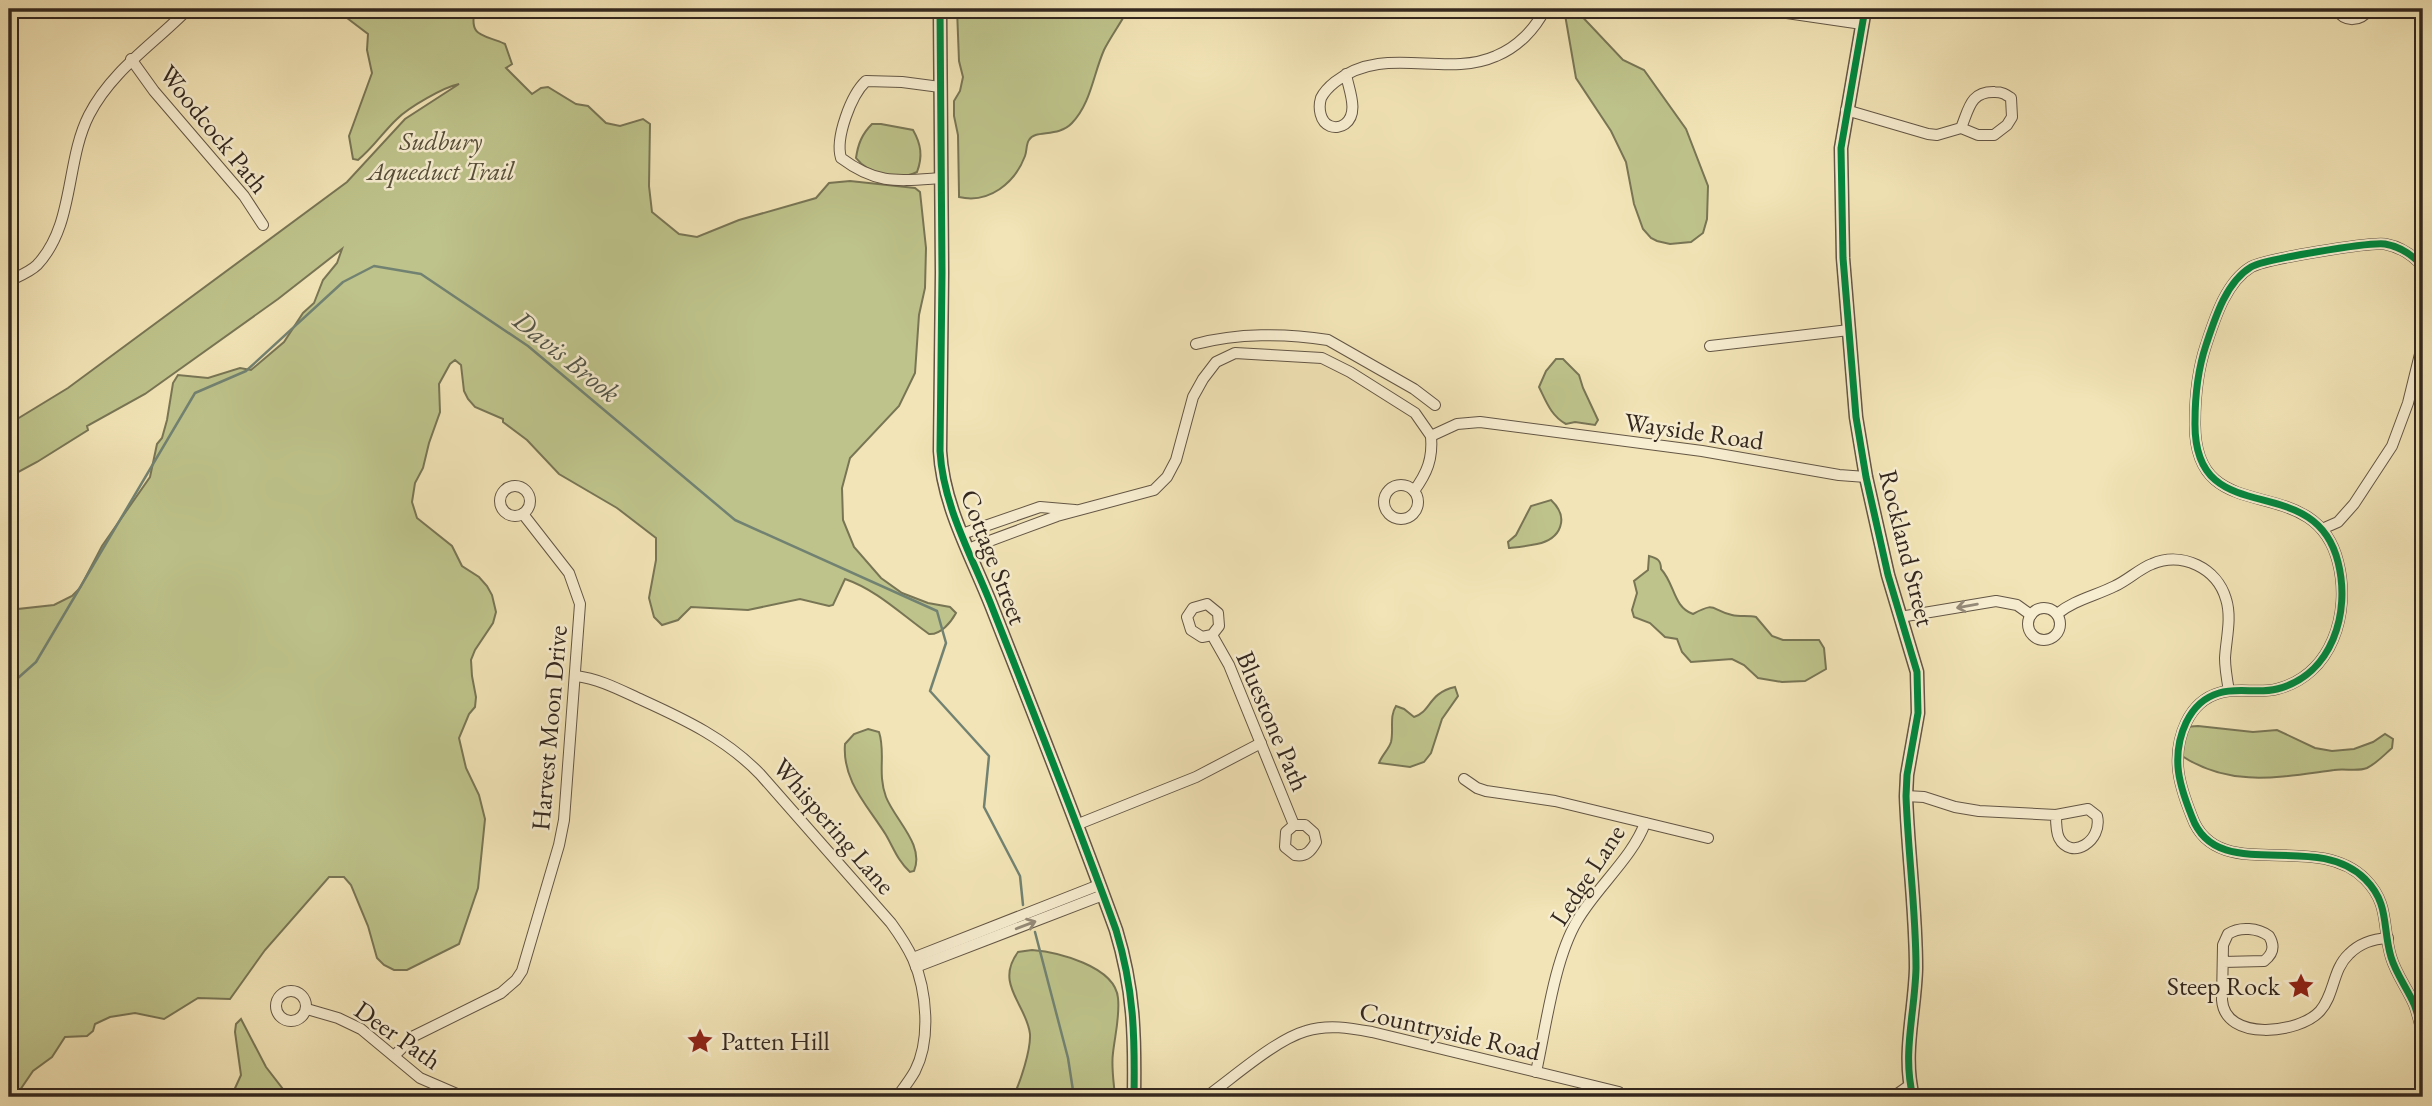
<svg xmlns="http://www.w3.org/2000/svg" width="2432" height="1106" viewBox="0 0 2432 1106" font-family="'EB Garamond',serif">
<rect width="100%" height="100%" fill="#f2e4b6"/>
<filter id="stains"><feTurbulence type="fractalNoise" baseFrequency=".00286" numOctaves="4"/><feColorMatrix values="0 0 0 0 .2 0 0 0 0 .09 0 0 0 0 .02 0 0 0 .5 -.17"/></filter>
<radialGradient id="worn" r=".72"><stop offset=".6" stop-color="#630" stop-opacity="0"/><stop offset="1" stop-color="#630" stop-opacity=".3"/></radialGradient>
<!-- green -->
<g fill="#bec38b" stroke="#787555" stroke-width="2">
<path d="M346,9h129c-7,30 10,25 30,35l7,20 -6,4 26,26 9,-6 7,-1 28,17 12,2 18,17 14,3 23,-7 7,5 -1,62 3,26 27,22 18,3 42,-17 77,-22 13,-15 21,-2 65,7 5,4 6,56 -1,40 -6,27 -4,58 -16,33 -49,52 -8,30 1,32 11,27 27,31 21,15 26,10 22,4 6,6c-5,9 -15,22 -27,21 -27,-19 -52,-44 -84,-55l-12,26 -4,1 -29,-7 -52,11 -57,-3 -13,13 -16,5 -8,-8 -5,-19 7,-38v-22l-39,-30 -58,-34 -32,-34 -24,-18v-3l-28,-12 -7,-8 -4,-8 -3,-26 -6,-5 -5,4 -11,20 1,28 -11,31 -6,25 -8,15 -3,19 5,16 35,28 10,20 17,11 8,9 5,9 4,17 -3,11 -18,27 -4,10 1,16 4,21 -1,10 -6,7 -10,24 7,30 13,27 6,24 -7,69 -19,56 -52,26h-13l-10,-5 -7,-7 -9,-32 -17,-41 -7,-8h-15l-64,73 -35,49 -32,-1 -34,21 -29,-6 -25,4 -15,7 -2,7 -6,5 -22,1 -13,20 -19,14 -15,22 -9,3v-486l45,-5 18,-9 8,-8 22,-42 48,-69 7,-33 5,-6 5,-18 6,-37 5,-8 30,3 32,-10 11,2 33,-28 19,-29 11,-10 9,-23 14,-17 5,-14 -64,50 -133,95 -58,32 1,4 -51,32 -28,15v-53l59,-36 279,-206 58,-63 54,-35c-15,3 -50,23 -62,35 -14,13 -24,29 -39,41l-5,-1 -4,-23 23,-63 -5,-23 1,-16 -21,-16z"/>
<path d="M957,9h171c-7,14 -17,27 -24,41 -11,25 -13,53 -32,73 -14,15 -37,6 -43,17 -3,4 -2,11 -4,16 -10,27 -36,48 -66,41v-4l-1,-58 -4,-19v-15l6,-10 3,-14 -4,-16z"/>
<path d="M1564,9h11l48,51 21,10 42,59 22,57 -1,33 -4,14 -12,9 -21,2 -13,-3 -6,-3 -8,-9 -9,-25 -8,-42 -15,-31 -35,-53z"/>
<path d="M872,124h9l32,6c8,14 10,26 4,42 -17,9 -49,2 -61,-14 2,-14 6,-24 16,-34z"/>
<path d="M1556,359h7l16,16 4,13 15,32 -3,5 -20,-3 -9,2c-15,-8 -20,-23 -27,-37l7,-16z"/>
<path d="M1551,500c19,18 10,39 -14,44 -9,2 -19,3 -28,4l-1,-6 8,-7 15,-29z"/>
<path d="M1649,556c8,2 12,4 12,13 14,15 12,38 32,45 24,-13 17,-4 39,1 8,2 16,0 24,2l16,19 11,4h36l5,8 2,21 -21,12 -23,1 -24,-4 -14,-13 -12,-6 -41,3 -9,-10 -5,-13 -12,-2 -15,-14 -16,-6 -2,-7 5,-17 -3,-12 14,-11z"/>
<path d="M1455,687l3,9 -16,23 -11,34 -7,9 -14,5 -31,-4c3,-8 10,-14 12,-21 3,-13 -2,-25 5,-36l8,3 10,8c17,-5 14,-24 41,-30z"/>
<path d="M2198,726l55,6 24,-2 38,18 17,3 22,-2 19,-7 12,-8 8,5 -1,9c-8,7 -15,15 -25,20 -10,4 -22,0 -33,2 -54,7 -103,18 -152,-14l2,-29z"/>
<path d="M868,729l11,3c7,21 -2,41 7,65 9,23 39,48 28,74l-4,1c-12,-11 -16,-23 -24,-37 -18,-29 -44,-54 -41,-91l9,-10z"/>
<path d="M1032,950c25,2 83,16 86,48 2,18 -3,37 -5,55 -2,14 1,30 2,44h-102c7,-14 18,-47 17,-63 -3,-29 -36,-50 -12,-82z"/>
<path d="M241,1019l25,48 17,22 11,8h-63l10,-22 -6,-43 1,-8z"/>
</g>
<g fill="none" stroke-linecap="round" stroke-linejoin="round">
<!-- stream -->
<g stroke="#728272" stroke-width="2.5">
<path d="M9,686l27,-24 159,-269 51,-22 97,-89 31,-16 47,8 107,72 207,174 202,91 9,32 -16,48 59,65 -5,51 36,69 3,29"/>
<path d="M1035,932l33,126 6,39"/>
</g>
<!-- minor casing -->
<g stroke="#635645" stroke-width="12">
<g id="minor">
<path d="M1725,9l16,3h39l82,12"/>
<path d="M2336,9c9,14 24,13 34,0"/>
<path d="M131,59l23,32 90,105 19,29"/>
<path d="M1346,74c2,14 14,39 -1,50 -4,3 -10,4 -15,2 -10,-4 -12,-18 -9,-28 3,-6 9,-12 14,-16 49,-39 109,-3 161,-26 22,-9 39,-27 49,-47"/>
<path d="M940,87l-38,-5 -36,-1c-15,14 -31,57 -25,77 36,27 57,23 100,20"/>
<path d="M1846,110l82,24 9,1 24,-7c8,-19 9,-37 34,-36 7,0 10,2 16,6l1,19 -5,8 -13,10h-16l-17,-7"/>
<path d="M2423,267c-10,-12 -22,-20 -38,-23 -16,-2 -120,15 -134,23 -25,15 -36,51 -45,78 -8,24 -11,51 -11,77 -2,113 119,44 143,140 13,51 -6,113 -61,127 -19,5 -39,-2 -58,4 -31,9 -43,45 -41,74 1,16 8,35 14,50 25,69 123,12 173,62 25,25 17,48 26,78 5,17 16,31 23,47 4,10 6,21 9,31"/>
<path d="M9,281c8,-4 21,-9 28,-16 38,-40 28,-103 52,-150 23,-45 65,-71 99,-106"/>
<path d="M1196,344c41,-11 89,-11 132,-4l86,49 21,16"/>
<path d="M1710,346l139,-16"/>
<circle cx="1401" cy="502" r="17"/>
<circle cx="515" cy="501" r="15"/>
<path d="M1414,491c13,-18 19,-32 17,-55"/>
<path d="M2322,529l16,-7 16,-18 38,-58 16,-43 15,-61"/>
<path d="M962,534l78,-27 35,3"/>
<path d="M968,549l89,-33 97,-26 13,-13 9,-17 17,-63 10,-18 13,-17 19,-9 87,5 28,14 65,41 16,23 26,-12 23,-2 222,29 137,24 27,2"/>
<circle cx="2044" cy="624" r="16"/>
<path d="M2057,614c17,-14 38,-18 58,-28 13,-6 24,-17 37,-22 30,-13 65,4 74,35 6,19 0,40 -1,59 0,11 2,22 4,33"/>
<path d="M1900,617l96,-16 21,4 14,10"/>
<path d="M1212,635l-10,2 -11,-7 -4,-13 6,-9 14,-4 11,9 1,13 -7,9 17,30 65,160 -8,7 -1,15 10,8c11,2 16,-4 21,-13l-2,-9 -9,-8h-11"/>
<path d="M576,676c24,3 44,14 66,24 44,20 84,39 118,74l131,149c8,11 16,23 22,36 14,32 18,81 2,112 -5,9 -12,18 -18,26"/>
<path d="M1464,779l13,9 9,3 69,10 153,37"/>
<path d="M1906,796l18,1 31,10 24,4 77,4 32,-6 9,7c6,25 -26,45 -38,22 -3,-6 -3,-15 -3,-23"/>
<path d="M1076,825l120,-48 65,-34"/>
<path d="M913,958l186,-73"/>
<path d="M2223,962l41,-1c9,-7 11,-15 5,-25 -11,-8 -29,-10 -41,-2l-5,11 -1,55c3,42 77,34 98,11 15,-17 12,-41 29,-57 11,-11 23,-15 39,-16"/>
<path d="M916,967l187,-72"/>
<circle cx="291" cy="1006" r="15"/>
<path d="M307,1009l31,9 23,11 59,49 44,19"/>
<path d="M394,1056l20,-20 87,-43 15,-13 6,-9 37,-126 5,-25 16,-216 -11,-31 -46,-59"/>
<path d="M1536,1072c10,-45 18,-112 41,-151 18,-32 56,-64 68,-98"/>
<path d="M1206,1097c28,-20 69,-57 100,-66 22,-7 44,-3 66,1l247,60"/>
<path d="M1893,1097l17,-12"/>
</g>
</g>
<!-- tertiary casing -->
<g stroke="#635645" stroke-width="15">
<g id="tertiary">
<path d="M940,9l2,264 -2,178c3,55 32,105 52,156 42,107 85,215 124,323 18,59 19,106 18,167"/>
<path d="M1865,9l-24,139 2,110 13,159 10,60 22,98 29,97 1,41 -11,62 -1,21c2,57 10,115 10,172 -1,44 -14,86 -3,129"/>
</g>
</g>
<!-- minor -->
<use href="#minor" stroke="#f7edd0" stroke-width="10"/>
<!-- tertiary -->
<use href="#tertiary" stroke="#f7edd0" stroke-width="12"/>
<!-- cycleway casing -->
<g stroke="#f7edd0" stroke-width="11">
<g id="cycleway">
<path d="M940,9l2,264 -2,178c3,55 32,105 52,156 42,107 85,215 124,323 18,59 19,106 18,167"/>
<path d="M1865,9l-24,139 2,110 13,159 10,60 22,98 29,97 1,41 -11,62 -1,21c2,57 10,115 10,172 -1,44 -14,86 -3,129"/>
<path d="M2423,267c-10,-12 -22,-20 -38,-23 -16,-2 -120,15 -134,23 -25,15 -36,51 -45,78 -8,24 -11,51 -11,77 -2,113 119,44 143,140 13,51 -6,113 -61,127 -19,5 -39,-2 -58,4 -31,9 -43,45 -41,74 1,16 8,35 14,50 25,69 123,12 173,62 25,25 17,48 26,78 5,17 16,31 23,47 4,10 6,21 9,31"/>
</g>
</g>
<!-- cycleway -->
<use href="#cycleway" stroke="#00873e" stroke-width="7"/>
</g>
<!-- one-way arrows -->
<defs><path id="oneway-shaft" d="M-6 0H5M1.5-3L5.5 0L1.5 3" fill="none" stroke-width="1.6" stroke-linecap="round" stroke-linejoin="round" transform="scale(1.75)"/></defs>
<g stroke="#958a78">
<use href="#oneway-shaft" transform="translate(1967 606) rotate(170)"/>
<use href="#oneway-shaft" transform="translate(1026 925) rotate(-21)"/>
</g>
<!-- icons -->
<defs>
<g id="sight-bare" transform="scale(2.1)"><path d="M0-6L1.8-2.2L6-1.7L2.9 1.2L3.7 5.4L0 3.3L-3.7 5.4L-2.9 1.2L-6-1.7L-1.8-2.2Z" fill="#8f2418" stroke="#f7edd0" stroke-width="2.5" paint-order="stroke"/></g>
</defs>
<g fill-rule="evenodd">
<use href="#sight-bare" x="2301" y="986"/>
<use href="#sight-bare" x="700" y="1041"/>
</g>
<g text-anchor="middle" stroke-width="5" stroke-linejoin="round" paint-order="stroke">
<!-- street labels -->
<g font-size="26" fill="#33271f" stroke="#f7edd0">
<text transform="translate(214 129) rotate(51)" y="9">Woodcock Path</text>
<text transform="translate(1694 431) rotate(8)" y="9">Wayside Road</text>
<text transform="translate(1907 548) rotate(76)" y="9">Rockland Street</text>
<text transform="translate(994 557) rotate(69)" y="9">Cottage Street</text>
<text transform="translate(1273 721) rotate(67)" y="9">Bluestone Path</text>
<text transform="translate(549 728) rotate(-85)" y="9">Harvest Moon Drive</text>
<text transform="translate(834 826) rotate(49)" y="9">Whispering Lane</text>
<text transform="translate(1587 875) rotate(-57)" y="9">Ledge Lane</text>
<text transform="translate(1450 1031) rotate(13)" y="9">Countryside Road</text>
<text transform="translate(398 1035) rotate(35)" y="9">Deer Path</text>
</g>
<!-- park labels -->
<g font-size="26" font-style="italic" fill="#564e3a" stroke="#f7edd0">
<text x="441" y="150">Sudbury<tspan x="441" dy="30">Aqueduct Trail</tspan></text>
</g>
<!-- poi labels -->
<g font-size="26" fill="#33271f" stroke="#f7edd0" text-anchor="end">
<text x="2280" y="995">Steep Rock</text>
<text x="721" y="1050" text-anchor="start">Patten Hill</text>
</g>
<!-- water labels -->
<g font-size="28" font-style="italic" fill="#525548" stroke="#f7edd0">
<text transform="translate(567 356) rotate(39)" y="10">Davis Brook</text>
</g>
</g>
<!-- margin -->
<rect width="2432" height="1106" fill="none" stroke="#f2e4b6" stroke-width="35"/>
<rect x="10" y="10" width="2411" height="1085" fill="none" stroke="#33271f" stroke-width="3.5"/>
<rect x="18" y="18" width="2397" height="1071" fill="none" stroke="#33271f" stroke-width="2"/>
<rect width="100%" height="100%" filter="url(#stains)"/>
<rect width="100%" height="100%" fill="url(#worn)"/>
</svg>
